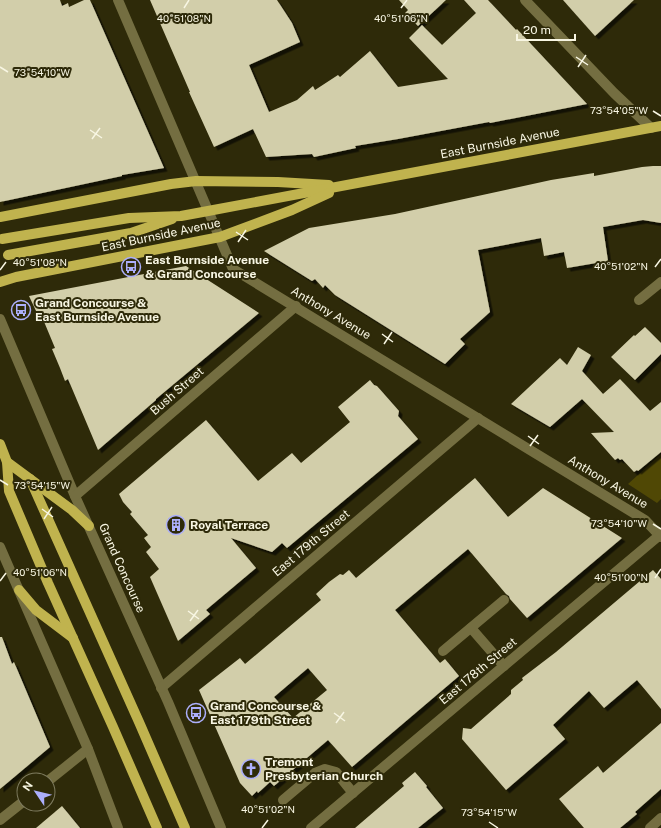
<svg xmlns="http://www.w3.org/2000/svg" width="661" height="828" viewBox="0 0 661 828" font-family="'Public Sans',sans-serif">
<defs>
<filter id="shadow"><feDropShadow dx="3.5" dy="3.5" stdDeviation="0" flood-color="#0009"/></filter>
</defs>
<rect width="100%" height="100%" fill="#2e2a09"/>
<!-- green -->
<path fill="#504805" d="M661,454v45l-4,4 -29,-19z"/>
<!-- building -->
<g fill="#d2ceaa" fill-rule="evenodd" filter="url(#shadow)">
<path d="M0,0h60l2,6 6,-3 1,4 15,-7h6l74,168 -42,7v1l-122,26z"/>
<path d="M150,0h127l15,23 8,19 -51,23 20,47 28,-12 16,-14 2,4 23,-15 2,2 30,-26 28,36 50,-8 -39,-41 13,-13 20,20 34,-32 -12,-13h24l28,30 1,-1 70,75 -97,19 -1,-1 -91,17 -43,7 1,2 -42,9 -2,-3 -46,3 -13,-28 -39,18 -25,-55h1z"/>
<path d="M399,0h47l-28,26 -13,-13 3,-3z"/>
<path d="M563,0h71l-39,36z"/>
<path d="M653,166h8v57l-18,-3 -40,7 5,34 -41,7 -3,-16 -20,4 -3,-18 -63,12 12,62 -30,27 5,5 -20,20 -110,-69 -10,-10 -2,3 -8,-9 -3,2 -48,-30 45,-23 86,-14 156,-34 43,-7v3l48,-9z"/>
<path d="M186,266l73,47 -103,86v1l-58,50 -30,-71 -3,2 -5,-13 -8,-19 3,-1 -15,-36 -3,1 -8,-17z"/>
<path d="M645,327l16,16v11l-26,26 -24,-23 23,-22 1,1z"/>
<path d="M578,347l13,8 -9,16 21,23 17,-15 30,32 11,-9v50l-23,19 -1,-1 -3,2 -12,-13 -2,1 -2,-2 -3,2 -24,-27 23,-1 -32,-33 -32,28 -39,-23 49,-46 7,7z"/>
<path d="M370,380l4,5 3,1 22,25 -1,5 20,23 -131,109 -5,-5 -10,9 -41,-14 25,30 -50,42 4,4 -32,27 -28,-64 9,-8 -13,-17 5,-5 -7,-9 4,-3 -18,-21 2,-2 -9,-10 -4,-8 87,-74 52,61 34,-28 9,10 49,-41 -12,-15z"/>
<path d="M475,478l33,39 35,-29 79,50 -95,80 -17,-19 -1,-3 -3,-2 -38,-45 -73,61 45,53 5,-4 14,17 -107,91 -24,-27 -54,46 -4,-4 -12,11 -1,-2 -5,5 -12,-13 -41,-93 41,-32 5,6 76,-64 -5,-6 13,-12 11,-8 3,1 6,-5 7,8zM308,668l19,22 -34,28 -19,-21z"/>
<path d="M653,570l8,9v130l-24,-29 -33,28 -15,-17 -36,34 12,14 -59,51 -44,-51 1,-11 8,1 40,-35v-4l12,-10 -1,-2 34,-26z"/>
<path d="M0,637h2l10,27 2,-2 36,85 -50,42z"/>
<path d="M661,723v66l-26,23 2,2 -17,14h-36l-25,-29 39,-33 5,7z"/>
<path d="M415,772l12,14 -1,1 17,21 -25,20h-63l49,-42 -2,-3z"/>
<path d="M62,806l18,22h-44z"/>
</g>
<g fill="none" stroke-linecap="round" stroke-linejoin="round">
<!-- minor -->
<g stroke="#746e41" stroke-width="10">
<path d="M118,0l115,269 412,251 16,17"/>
<path d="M525,0l89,93 37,35"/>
<path d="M639,300l22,-18"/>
<path d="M0,319l75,177 93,206 53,126"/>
<path d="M75,496l221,-190"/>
<path d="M0,547l88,202 30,79"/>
<path d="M471,628l33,38"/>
<path d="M443,651l61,-51"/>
<path d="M161,688l317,-270"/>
<path d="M48,781l40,-32"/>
<path d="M283,800l32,-27 10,-4 11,3 17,21"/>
<path d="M0,820l24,-19"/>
<path d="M311,828l350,-294"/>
<path d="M650,828l11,-10"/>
</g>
<!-- major -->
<g stroke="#c0b34e" stroke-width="10">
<path d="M0,217l171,-33 25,-3 82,1 51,3"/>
<path d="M2,239l127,-21 52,-2 27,-5 453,-85"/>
<path d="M8,255l123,-22 41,-14"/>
<path d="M0,282l16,-5 204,-40 72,-27 37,-17"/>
<path d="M0,444l7,18 2,29 39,92 65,144 44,101"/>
<path d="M7,462l65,48 17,16"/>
<path d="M30,479l109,243 46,106"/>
<path d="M19,590l17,20 37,28"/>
</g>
</g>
<!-- ticks -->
<path fill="none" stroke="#f8f6e3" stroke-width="1.5" d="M184,8l5,-8M401,8l6,-8M576,57l12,8M0,67l8,5M578,67l8,-12M653,111l8,5M90,130l12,8M92,139l8,-11M236,232l12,8M238,242l8,-12M655,267l6,-8M0,270l6,-8M382,334l11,8M384,344l8,-12M528,436l11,8M530,446l8,-11M0,480l8,5M42,509l11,8M44,519l8,-12M653,524l8,5M655,578l6,-9M0,581l6,-8M188,611l11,8M190,621l8,-11M334,713l11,8M336,723l8,-11M489,822l9,6M262,828l6,-8"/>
<!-- icons -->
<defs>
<g id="bus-ring" transform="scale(1)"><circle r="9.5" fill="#2e2a09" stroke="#acaffb" stroke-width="1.5"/><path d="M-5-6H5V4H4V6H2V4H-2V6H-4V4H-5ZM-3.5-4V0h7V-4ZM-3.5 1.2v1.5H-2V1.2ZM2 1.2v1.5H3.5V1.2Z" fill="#acaffb"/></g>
<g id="building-ring" transform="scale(1)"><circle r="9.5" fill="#2e2a09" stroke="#acaffb" stroke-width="1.5"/><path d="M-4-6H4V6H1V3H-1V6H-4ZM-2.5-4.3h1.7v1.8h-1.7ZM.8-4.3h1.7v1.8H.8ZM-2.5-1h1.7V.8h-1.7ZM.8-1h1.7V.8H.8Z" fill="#acaffb"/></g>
<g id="church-ring" transform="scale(1)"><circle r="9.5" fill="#2e2a09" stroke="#acaffb" stroke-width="1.5"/><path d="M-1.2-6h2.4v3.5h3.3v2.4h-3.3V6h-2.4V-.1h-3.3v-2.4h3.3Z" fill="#acaffb"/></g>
</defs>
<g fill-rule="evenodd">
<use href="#bus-ring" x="131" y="267"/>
<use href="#bus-ring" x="21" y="310"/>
<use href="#building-ring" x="176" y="525"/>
<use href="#bus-ring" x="196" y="713"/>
<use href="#church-ring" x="251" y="769"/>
</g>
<g text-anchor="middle" stroke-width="4" stroke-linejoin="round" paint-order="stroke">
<!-- street labels -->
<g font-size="12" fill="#f8f6e3" stroke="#2e2a09">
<text transform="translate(500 143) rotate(-11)" y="4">East Burnside Avenue</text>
<text transform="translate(161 235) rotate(-12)" y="4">East Burnside Avenue</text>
<text transform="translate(331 313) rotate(31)" y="4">Anthony Avenue</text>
<text transform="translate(177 391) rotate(-41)" y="4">Bush Street</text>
<text transform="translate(608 482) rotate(31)" y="4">Anthony Avenue</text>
<text transform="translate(311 543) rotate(-40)" y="4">East 179th Street</text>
<text transform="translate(122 568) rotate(66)" y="4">Grand Concourse</text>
<text transform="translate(478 671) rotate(-40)" y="4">East 178th Street</text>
</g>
<!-- poi labels -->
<g font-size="12" font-weight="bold" fill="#f8f6e3" stroke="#2e2a09" text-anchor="start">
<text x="145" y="264">East Burnside Avenue<tspan x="145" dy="14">&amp; Grand Concourse</tspan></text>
<text x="35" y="307">Grand Concourse &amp;<tspan x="35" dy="14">East Burnside Avenue</tspan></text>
<text x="190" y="529">Royal Terrace</text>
<text x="210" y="710">Grand Concourse &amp;<tspan x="210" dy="14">East 179th Street</tspan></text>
<text x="265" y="766">Tremont<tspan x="265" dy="14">Presbyterian Church</tspan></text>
</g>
</g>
<g font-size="10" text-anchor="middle" fill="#f8f6e3" stroke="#2e2a09" stroke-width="4" stroke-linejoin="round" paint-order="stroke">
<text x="184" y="22">40°51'08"N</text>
<text x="401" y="22">40°51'06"N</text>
<text x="42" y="76">73°54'10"W</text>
<text x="619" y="114">73°54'05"W</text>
<text x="40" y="266">40°51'08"N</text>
<text x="621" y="270">40°51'02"N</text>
<text x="42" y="489">73°54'15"W</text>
<text x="619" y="527">73°54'10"W</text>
<text x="40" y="576">40°51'06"N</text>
<text x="621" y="581">40°51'00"N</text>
<text x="268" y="813">40°51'02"N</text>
<text x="489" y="816">73°54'15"W</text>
</g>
<!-- north arrow -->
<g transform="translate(36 792) rotate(305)"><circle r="19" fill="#2e2a09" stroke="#7f7c60"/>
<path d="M0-3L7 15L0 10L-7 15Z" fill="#acaffb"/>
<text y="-6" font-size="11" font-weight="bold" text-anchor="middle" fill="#f8f6e3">N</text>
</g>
<!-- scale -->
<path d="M517 34v6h58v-6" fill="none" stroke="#f8f6e3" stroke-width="2"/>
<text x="523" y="34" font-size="12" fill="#f8f6e3" stroke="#2e2a09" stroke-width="3" paint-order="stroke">20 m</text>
</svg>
